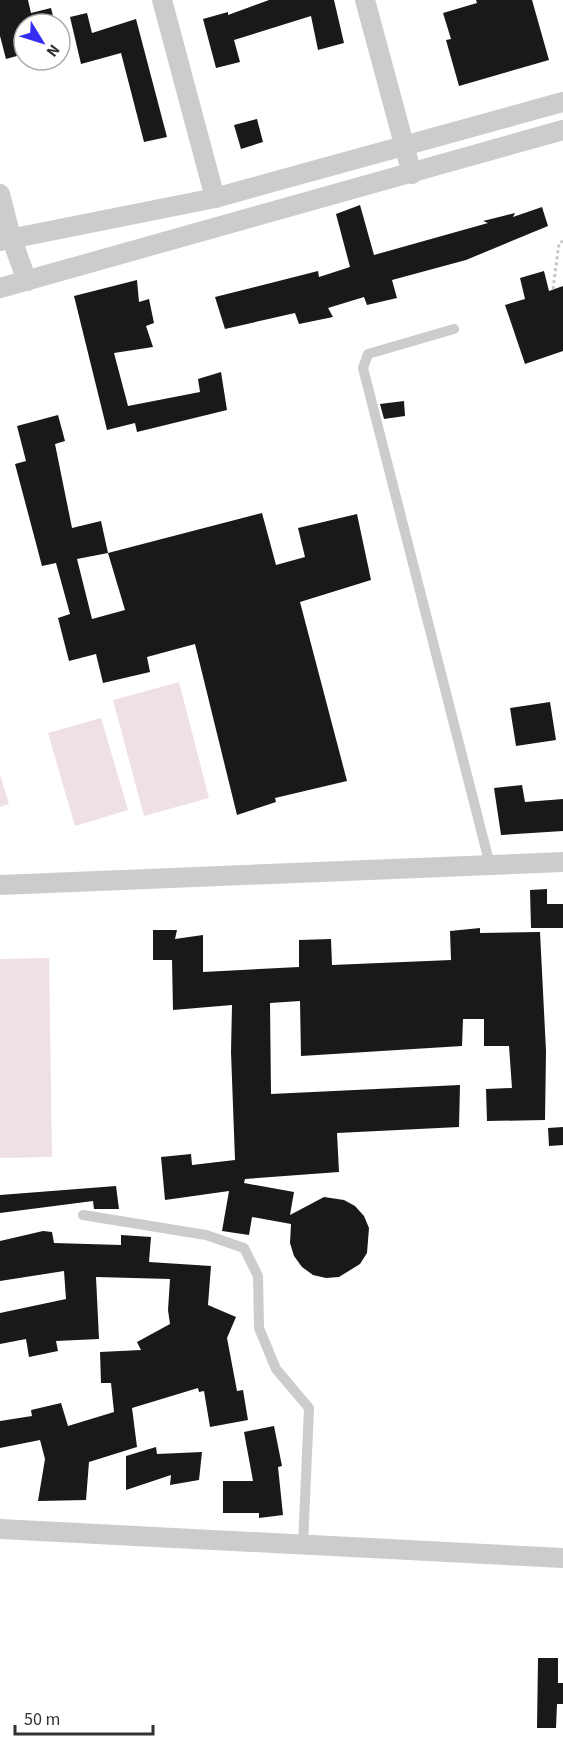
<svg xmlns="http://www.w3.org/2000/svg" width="563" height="1749" viewBox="0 0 563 1749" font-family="'Source Sans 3',sans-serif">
<rect width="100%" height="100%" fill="#fff"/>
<!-- green -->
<g fill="#efe0e6">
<path d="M179,682l30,116 -65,18 -31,-116z"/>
<path d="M101,718l27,92 -53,16 -27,-93z"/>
<path d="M0,775l9,29 -9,3z"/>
<path d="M49,958l3,199 -52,1v-199z"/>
</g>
<!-- building -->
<g fill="#191919" fill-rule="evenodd">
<path d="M0,0h28l3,13 20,-5 4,16h-31v30l-18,5 -6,-23z"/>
<path d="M269,0h65l10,43 -26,7 -7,-34 -77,24 6,22 -24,6 -13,-49 25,-7v3z"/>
<path d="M476,0h56l17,60 -90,26 -13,-46 5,-1 -8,-26 34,-10z"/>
<path d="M87,13l5,20 44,-14 31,118 -23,5 -23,-89 -40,11 -11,-47z"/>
<path d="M257,119l6,23 -22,7 -7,-24z"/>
<path d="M360,205l14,50 114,-32 -5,-2 32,-8 -2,4 29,-10 6,19 -82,34 -74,20 5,18 -30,7 -3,-8 -36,11 5,9 -34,7 -4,-11 -70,16 -10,-32 103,-26 1,6 31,-10 -14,-53z"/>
<path d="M544,271l5,20 14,-5v65l-38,13 -20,-59 20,-6 -5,-21z"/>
<path d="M137,280l2,22 10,-3 5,24 -8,3 7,21 -39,6 14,53 72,-14 -2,-13 23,-7 6,38 -90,22 -2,-9 -28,7 -33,-134z"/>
<path d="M404,401l1,15 -21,3 -4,-15z"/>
<path d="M58,415l7,26 -10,3 17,84 29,-7 7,32 154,-40 14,52 29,-8 -7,-29 59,-14 14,66 -71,22 47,179 -72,17 1,4 -39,13 -42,-171 -48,13 3,15 -47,11 -7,-29 -27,7 -11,-43 12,-4 -14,-51 -14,3 -27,-102 11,-3 -9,-35zM108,553l17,57 -33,9 -15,-60z"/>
<path d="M550,702l6,38 -40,6 -6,-38z"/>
<path d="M522,785l3,17 38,-3v32l-62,4 -7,-47z"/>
<path d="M547,889v15h16v24h-32l-1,-38z"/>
<path d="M480,928v5l60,-1 6,119 -1,69 -58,1 -1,-32 26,-1 -3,-42h-25v-27h-21l-1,27 -161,10 -1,-55 -30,2 1,91 189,-9 -1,42 -122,6 2,39 -94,7 -1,4 50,9 -4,23 34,-18 20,3 11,6 9,10 5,12 -2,25 -7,11 -21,13 -13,1 -13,-3 -11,-8 -8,-11 -4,-13 1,-19 -39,-7 -3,18 -27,-4 7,-40 -64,9 -4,-43 30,-3 1,11 43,-5 -4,-108 1,-47 -59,5 -1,-50h-19v-30h24l-2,9 28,-4v37l96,-5v-27l32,-1 1,26 119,-5 -1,-29z"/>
<path d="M563,1127v18l-14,1 -1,-18z"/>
<path d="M116,1186l3,23h-25l-1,-8 -93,12v-18z"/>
<path d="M43,1231l9,1 2,11 67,2v-10l30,2 -2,25 62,4 -3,39 28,12 -9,21 10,53 6,-1 5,30 -38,7 -6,-36 -5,1 -1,-4 -66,20 5,39 -48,15 -3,38 -48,1 7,-42 -5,-19 -40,8v-27l32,-5 -1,-6 30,-7 7,23 46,-14 -3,-29h-10l-1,-31 41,-2 -4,-8 33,-18 -2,-14 2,-31 -74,-2 3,62 -43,2 2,10 -29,6 -3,-18 -26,5v-31l66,-14 -2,-28 -64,10v-40z"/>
<path d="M274,1426l8,40 -4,1 5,48 -24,3v-5h-36v-32h30l-9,-49z"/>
<path d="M156,1447l1,7 45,-2 -3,28 -29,5 1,-10 -45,15v-34z"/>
<path d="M538,1658h20v25h5v21h-6l-1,24h-19z"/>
</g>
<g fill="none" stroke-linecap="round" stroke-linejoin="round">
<!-- path -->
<path stroke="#c6c6c6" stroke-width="3" stroke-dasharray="3 3" stroke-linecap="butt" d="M553,289l6,-46 4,-2"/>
<!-- lane -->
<g stroke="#ccc" stroke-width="10">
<path d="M454,329l-86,25 -5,14 127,497"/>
<path d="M83,1215l123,20 38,13 14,28 1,52 17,41 33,39 -6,137"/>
</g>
<!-- street -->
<g stroke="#ccc" stroke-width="20">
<path d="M162,0l53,198"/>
<path d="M365,0l47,174"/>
<path d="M0,194l11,43 16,44"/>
<path d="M0,241l215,-43 348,-96"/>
<path d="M0,288l563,-158"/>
<path d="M0,885l563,-23"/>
<path d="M0,1529l563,29"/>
</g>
</g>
<!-- north arrow -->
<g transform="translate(42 42) rotate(128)"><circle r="28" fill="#ffffff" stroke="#adadad" stroke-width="1.5"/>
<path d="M0-4.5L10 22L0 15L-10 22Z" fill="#342cf1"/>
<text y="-9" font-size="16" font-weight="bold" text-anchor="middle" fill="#323232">N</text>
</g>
<!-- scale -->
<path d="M15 1725v9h138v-9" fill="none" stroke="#323232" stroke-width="3"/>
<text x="24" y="1725" font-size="18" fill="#323232" stroke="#ffffff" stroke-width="4.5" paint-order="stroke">50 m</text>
</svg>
